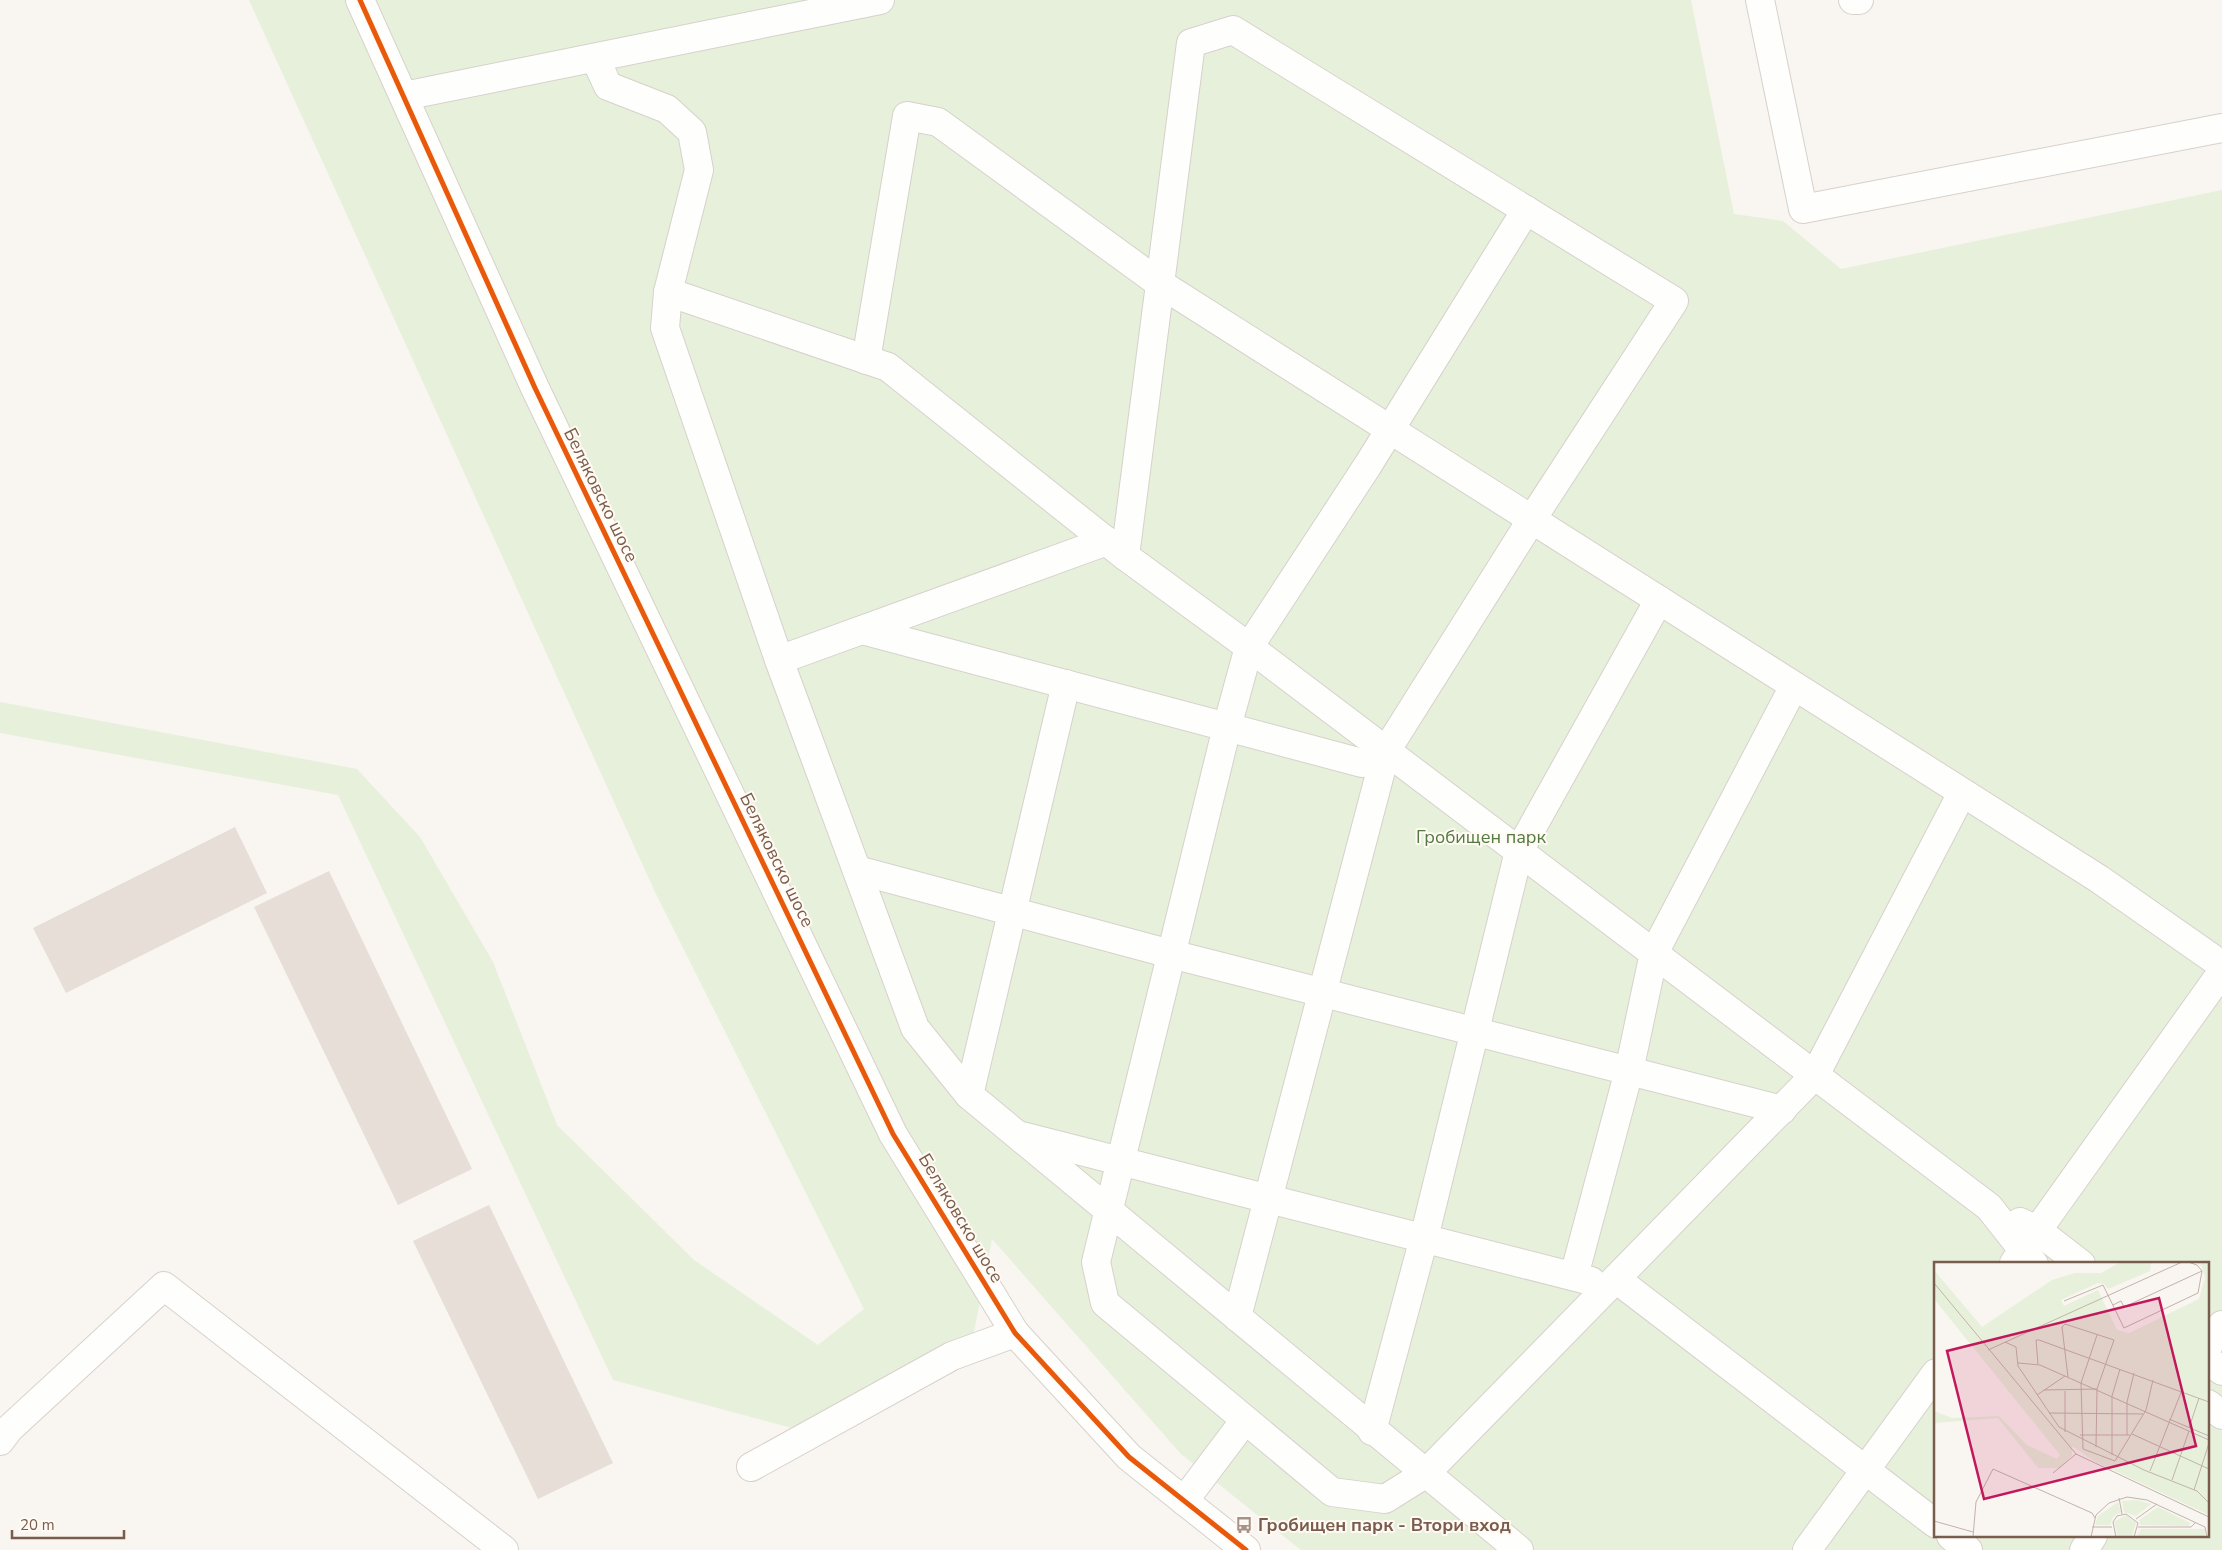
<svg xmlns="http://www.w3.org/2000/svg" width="2222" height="1550" viewBox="0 0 2222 1550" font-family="'Nunito Sans',sans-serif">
<rect width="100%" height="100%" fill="#f9f5f0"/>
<!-- green -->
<path fill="#e7f0db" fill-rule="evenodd" d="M249,0h1442l43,214 49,7 58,48 381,-79v1360h-921l-120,-96 -189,-215 -19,98 -151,99 -209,-56 -275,-585 -338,-62v-31l357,67 63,68 73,125 64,163 137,135 124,85 46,-36 -209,-417zM1936,1264h272v272h-272z"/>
<!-- building -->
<g fill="#e6ded7">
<path d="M235,827l32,66 -201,100 -33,-65z"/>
<path d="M329,871l143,298 -74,36 -144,-298z"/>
<path d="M489,1205l124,258 -75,36 -125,-258z"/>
</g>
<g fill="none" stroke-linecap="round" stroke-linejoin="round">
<!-- minor casing -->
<g stroke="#d7d1cb" stroke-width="30">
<g id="minor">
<path d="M360,0l175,388 358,746 122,199 114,124 117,93"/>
<path d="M1760,0l43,209 419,-81"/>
<path d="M1853,0h6"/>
<path d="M595,58l13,28 59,23 25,23 7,38 -31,122 -3,36 114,332 136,368 54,67 550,455"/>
<path d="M404,96l476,-96"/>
<path d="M1526,210l-158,255 -119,182 -22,80 -131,535 9,41 227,189 53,7 40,-25 390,-399 147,-282"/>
<path d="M668,292l220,75 237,189 124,91 740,560 45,57"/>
<path d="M866,360l41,-244 31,6 221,161 940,596 123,86"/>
<path d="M1125,556l66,-513 42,-13 441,271 -142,218 -146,232 -149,566"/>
<path d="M862,630l500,133 24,-12"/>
<path d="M779,660l328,-119"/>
<path d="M857,870l314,84 611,156"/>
<path d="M969,1095l97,-411"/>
<path d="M1022,1136l569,145"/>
<path d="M2020,1222l17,8 44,34"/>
<path d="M2014,1263l208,-291"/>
<path d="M1574,1276l55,-205 25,-118 140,-267"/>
<path d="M1616,1279l320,245"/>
<path d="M2208,1346l14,-21"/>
<path d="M2208,1360l14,11"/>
<path d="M2208,1404l14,11"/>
<path d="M1372,1431l52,-193 95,-387 140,-251"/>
<path d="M0,1441l9,-12 155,-143 340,264"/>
<path d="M751,1467l201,-111 63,-23"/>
<path d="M1184,1501l61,-81"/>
<path d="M1951,1536l17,14"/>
<path d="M1807,1550l129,-177"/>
<path d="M2084,1550l9,-14"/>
</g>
</g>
<!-- minor -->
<use href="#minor" stroke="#fefefd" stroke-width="28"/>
<!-- cycleway casing -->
<g stroke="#fffaf3" stroke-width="8">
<path id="cycleway" d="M360,0l175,388 358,746 122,199 114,124 117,93"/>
</g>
<!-- cycleway -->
<use href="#cycleway" stroke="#e8590c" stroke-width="5"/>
</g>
<!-- icons -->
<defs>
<g id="bus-bare" transform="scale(1.35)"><path d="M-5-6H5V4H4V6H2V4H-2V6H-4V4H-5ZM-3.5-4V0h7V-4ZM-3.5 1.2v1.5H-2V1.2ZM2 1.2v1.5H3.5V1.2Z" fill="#a69286" stroke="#fffaf3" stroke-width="2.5" paint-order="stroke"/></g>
</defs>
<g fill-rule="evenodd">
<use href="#bus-bare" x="1244" y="1525"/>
</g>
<g text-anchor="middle" stroke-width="4" stroke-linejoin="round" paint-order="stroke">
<!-- street labels -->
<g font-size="18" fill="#7a5c4d" stroke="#fffaf3">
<text transform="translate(601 495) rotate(64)" y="6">Беляковско шосе</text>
<text transform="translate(777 860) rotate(64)" y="6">Беляковско шосе</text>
<text transform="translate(961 1218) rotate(59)" y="6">Беляковско шосе</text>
</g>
<!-- park labels -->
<g font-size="18" fill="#537a41" stroke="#fffaf3">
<text x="1481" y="843">Гробищен парк</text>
</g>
<!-- poi labels -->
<g font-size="18" font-weight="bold" fill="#7a5c4d" stroke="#fffaf3" text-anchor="start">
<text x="1258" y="1531">Гробищен парк - Втори вход</text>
</g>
</g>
<!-- overview -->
<g transform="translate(1934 1262)">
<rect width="275" height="275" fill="#f9f5f0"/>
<path d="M187,0h30l-1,9 -42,18 -4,-5 -6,-1 -37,17 3,6 34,-16 19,40 12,3 70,-34 6,-21 -3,-12 -6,-4h13v253l-115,-54 -22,-15v9l-12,13h-22l-40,-50 -64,5v-12l18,7 47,-2 28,29 30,14 3,-4 -126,-156v-29l48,57 70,-47 23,-7h26zM203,238l14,4 -15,12 -12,-4 -2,-11zM184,240l3,10 -8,5 -3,8h-15l3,-9zM224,245l32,16 -1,3 -49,-1 -1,-5zM192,253l10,8 -4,13 -14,1 -4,-15zM207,267h64l1,1 -2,7h-67z" fill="#e7f0db"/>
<path fill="none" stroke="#c2b3aa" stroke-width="1" d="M254,0l9,3 5,6M0,21l142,171 133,63M130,39l39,-16 21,43 74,-35 4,-22 -78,36 -3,-6 -8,4M163,73l-16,48 2,66 32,12 31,-51 7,-30M71,80l11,5 2,19 41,61 85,43 53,21 12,12M54,88l194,-88M84,101l22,2 169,75M104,102l-2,-24h3l170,62M134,115l-6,-50 3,-3 49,16 -17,49 -1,58M110,128l53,-1M131,129v41M103,133l28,-19M115,151l94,1M235,157l40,17M255,166l10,-30M198,172l77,35M146,173h50M193,173v-33l7,-29M178,193v-59l8,-27M216,209l32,-81M119,211l23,-19M238,218l17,-49M260,228l15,-47M185,236l3,16M202,257l21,-15M0,259l39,11M158,265h20M204,265h53l4,-4M39,275l3,-35 17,-33 99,44 3,5M157,275l5,-22 13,-12 18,-6 20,3 58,27 2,10M182,275l-3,-15 4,-6 9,-2 12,9 -4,14"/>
<path fill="#c2185b" fill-opacity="0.15" stroke="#c2185b" stroke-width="2.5" d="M225,36l37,148 -212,53 -37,-148z"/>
<rect width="275" height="275" fill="none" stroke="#7a5c4d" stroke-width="2.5"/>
</g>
<!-- scale -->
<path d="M12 1530v8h112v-8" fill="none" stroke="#7a5c4d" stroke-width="2.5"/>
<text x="20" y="1530" font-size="15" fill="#7a5c4d" stroke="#fffaf3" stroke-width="4" paint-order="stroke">20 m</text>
</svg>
